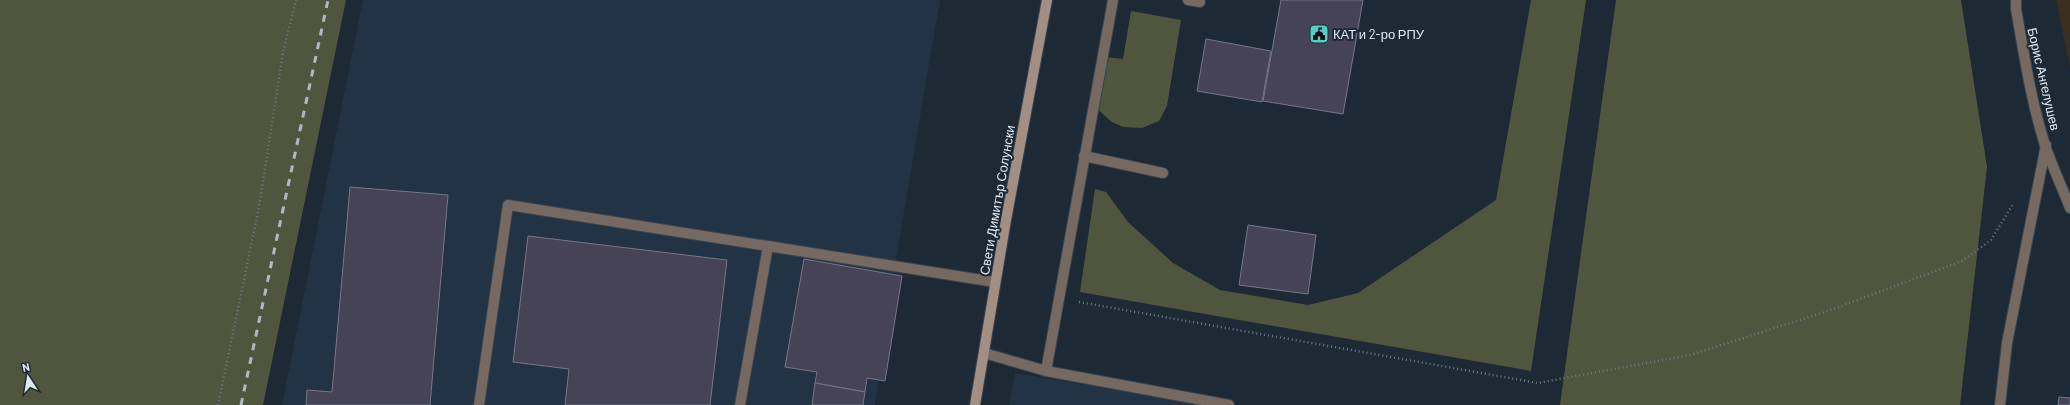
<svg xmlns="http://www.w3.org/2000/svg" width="2070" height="405" viewBox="0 0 2070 405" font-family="Barlow,sans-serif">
<rect width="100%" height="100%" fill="#1d2a36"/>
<!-- built -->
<g fill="#213344">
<path d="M363,0h577l-44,259 -21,146h-593z"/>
<path d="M1015,373l191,32h-197z"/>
</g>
<!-- education -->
<path fill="#392e1f" d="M2056,0h14v67z"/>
<!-- green -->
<g fill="#50553e">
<path d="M0,0h346l-83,405h-263z"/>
<path d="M1531,0h55l-55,371 -451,-79 15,-103 11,3 22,30 45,41 47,27 88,15 50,-12 138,-93z"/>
<path d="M1616,0h345l26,167 -27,238h-400z"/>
<path d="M1131,11l50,9 -14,86 -8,15 -17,7 -19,-1 -11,-5 -17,-15 10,-50 18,2z"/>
</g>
<!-- building -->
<g fill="#454355" stroke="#777689">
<path d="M1281,0h82l-20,114 -80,-13z"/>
<path d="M1206,39l65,12 -9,51 -65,-11z"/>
<path d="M350,187l98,8 -18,210h-124l1,-15 25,2z"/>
<path d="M1248,225l68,10 -8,59 -69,-9z"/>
<path d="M528,236l199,24 -17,145h-145l4,-36 -56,-7z"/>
<path d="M804,259l98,17 -17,105 -18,-3 -2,14 -50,-9 2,-11 -32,-5z"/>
<path d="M815,383l50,9 -2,13h-51z"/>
<path d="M2059,397l11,1v7h-12z"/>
</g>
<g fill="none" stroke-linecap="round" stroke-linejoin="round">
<!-- service casing -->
<g stroke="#384550" stroke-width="12">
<g id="service">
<path d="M1188,0l12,2"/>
<path d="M1084,156l79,17"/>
<path d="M984,353l62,18 183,34"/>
<path d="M1046,371l67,-371"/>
<path d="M479,405l29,-200 487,77"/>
<path d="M740,405l28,-159"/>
</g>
</g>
<!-- minor casing -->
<g stroke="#384550" stroke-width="12">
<g id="minor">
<path d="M2016,0v9c8,45 15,92 29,136 7,21 17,42 25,63"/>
<path d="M2000,405l7,-62 39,-198"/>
</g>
</g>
<!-- secondary casing -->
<g stroke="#384550" stroke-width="12">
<path id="secondary" d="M975,405l31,-185 41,-220"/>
</g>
<!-- path -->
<g stroke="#6e7984" stroke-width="2.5" stroke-dasharray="1 3" stroke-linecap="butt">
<path d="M1079,302l459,81 152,-28 138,-44 134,-50 29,-21 22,-36"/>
<path d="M218,405l41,-198 24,-155 13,-52"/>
</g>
<!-- service -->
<use href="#service" stroke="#766962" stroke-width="10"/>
<!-- minor -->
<use href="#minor" stroke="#766962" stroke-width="10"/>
<!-- secondary -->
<use href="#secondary" stroke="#a28e82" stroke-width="10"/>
<!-- rail -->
<path stroke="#afb9c2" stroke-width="3" stroke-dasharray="7 7" stroke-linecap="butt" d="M241,405l87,-405"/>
</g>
<!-- icons -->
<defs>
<g id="civic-square" transform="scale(1)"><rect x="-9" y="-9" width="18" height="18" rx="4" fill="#54cdc8" stroke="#1d2a36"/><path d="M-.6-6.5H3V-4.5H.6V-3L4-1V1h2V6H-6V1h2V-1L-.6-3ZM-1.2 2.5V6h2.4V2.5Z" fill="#111"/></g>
</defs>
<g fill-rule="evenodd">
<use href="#civic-square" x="1319" y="34"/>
</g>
<g text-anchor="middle" stroke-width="4" stroke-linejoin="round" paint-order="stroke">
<!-- poi labels -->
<g font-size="13" fill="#e1e9f2" stroke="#1d2a36" text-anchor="start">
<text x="1333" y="39">КАТ и 2-ро РПУ</text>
</g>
<!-- street labels -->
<g font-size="13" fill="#e1e9f2" stroke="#1d2a36">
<text transform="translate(2044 79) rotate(77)" y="5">Борис Ангелушев</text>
<text transform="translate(997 200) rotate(-80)" y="5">Свети Димитър Солунски</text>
</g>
</g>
<!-- north arrow -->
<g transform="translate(28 377) rotate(348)" stroke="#1d2a36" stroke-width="3" paint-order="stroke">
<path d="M0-3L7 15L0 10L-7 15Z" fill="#e1e9f2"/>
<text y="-6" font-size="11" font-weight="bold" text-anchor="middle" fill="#e1e9f2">N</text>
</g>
</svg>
